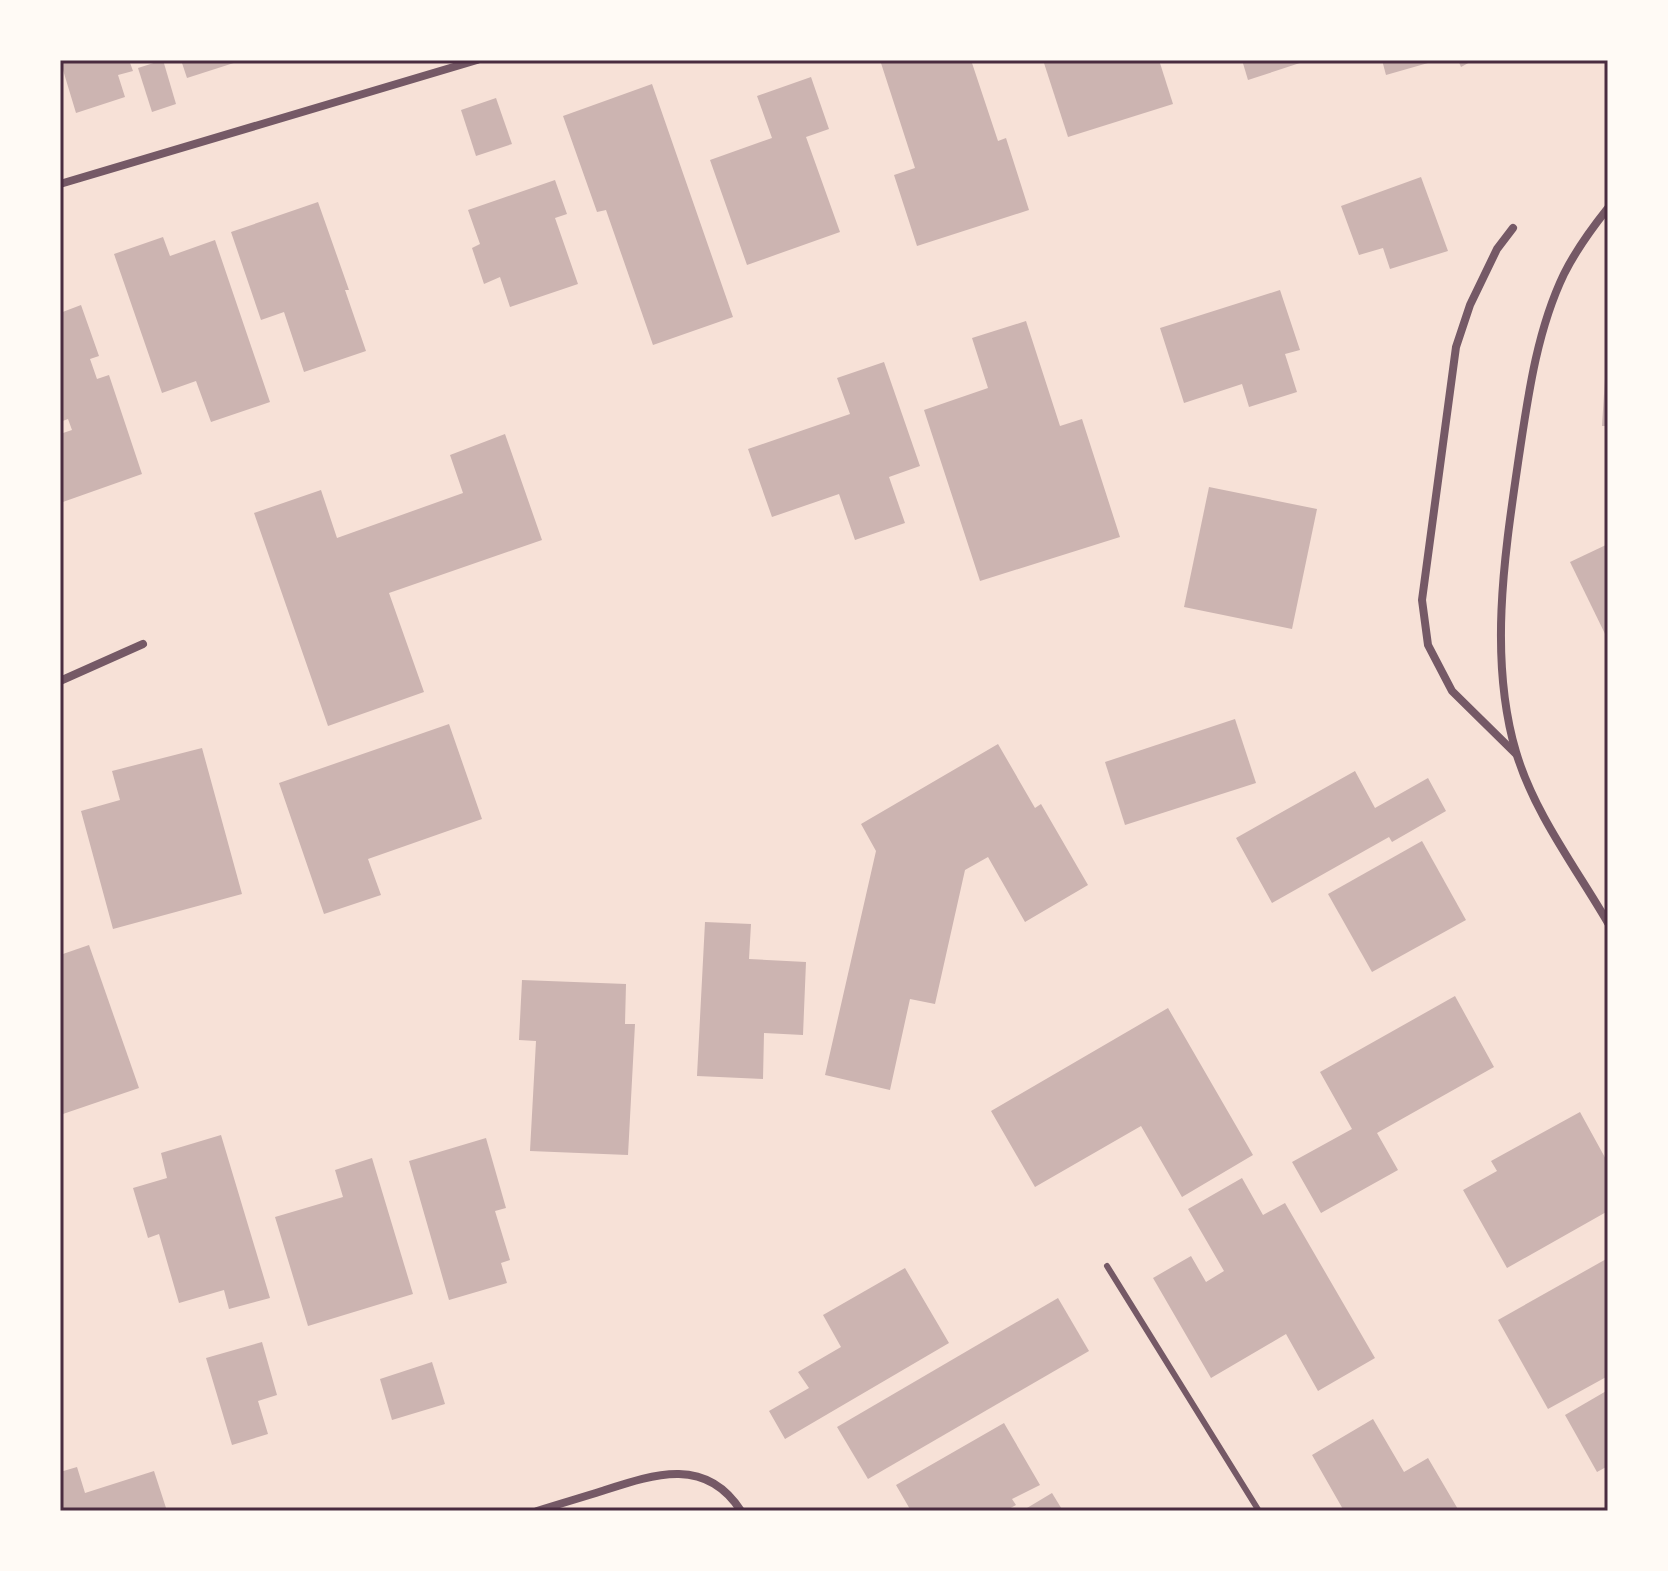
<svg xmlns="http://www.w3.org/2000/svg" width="1668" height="1571" viewBox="0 0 1668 1571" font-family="Mulish,sans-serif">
<rect width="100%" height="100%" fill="#f7e1d7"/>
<!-- building -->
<g fill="#ccb4b1">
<path d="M60,60h69l4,11 -15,4 7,22 -49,16z"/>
<path d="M163,60l13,44 -24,8 -14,-44z"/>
<path d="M181,60h59v1l-53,17z"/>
<path d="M880,60h91l27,81 8,-3 23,72 -112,36 -23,-71 21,-7z"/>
<path d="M1043,60h116l14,44 -105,33z"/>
<path d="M1242,60h64v1l-58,19z"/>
<path d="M1382,60h53v1l-49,14z"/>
<path d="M1458,60h16l-13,7z"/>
<path d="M811,77l18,52 -23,8 34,95 -93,33 -37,-105 62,-22 -15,-42z"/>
<path d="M652,84l81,233 -80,28 -47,-135 -9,2 -34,-96z"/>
<path d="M496,98l16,46 -36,12 -15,-46z"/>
<path d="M1421,177l27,74 -58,18 -7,-21 -24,7 -18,-49z"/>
<path d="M555,180l12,34 -12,4 23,66 -68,23 -10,-30 -16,7 -12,-36 8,-4 -12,-34z"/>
<path d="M318,202l31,88h-4l21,61 -62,21 -20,-60 -23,8 -30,-88z"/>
<path d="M163,237l7,19 45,-16 55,162 -59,20 -15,-41 -34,12 -48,-139z"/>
<path d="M1280,290l20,60 -15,4 12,38 -48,15 -7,-23 -58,19 -24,-75z"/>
<path d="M81,305l18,51 -9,3 7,20 12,-4 33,99 -82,29v-69l12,-4 -4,-11 -8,3v-109z"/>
<path d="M1026,321l34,105 22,-7 38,118 -140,44 -56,-171 64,-22 -16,-50z"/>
<path d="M884,362l36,104 -31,11 16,46 -50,17 -16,-46 -67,23 -24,-68 102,-35 -13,-36z"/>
<path d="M1606,363h2v63h-6z"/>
<path d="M505,434l37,106 -153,53 35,99 -96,34 -74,-213 67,-23 16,48 126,-45 -13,-38z"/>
<path d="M1209,487l108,22 -25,120 -108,-22z"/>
<path d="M1608,544v96l-38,-78z"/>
<path d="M1235,719l21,64 -131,42 -20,-63z"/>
<path d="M449,724l33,95 -114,40 13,36 -57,19 -45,-131z"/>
<path d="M998,744l37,64 6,-4 47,81 -63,37 -37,-65 -23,13 -30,134 -25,-5 -20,91 -65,-15 51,-224 -15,-27z"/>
<path d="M202,748l40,146 -129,35 -32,-118 39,-11 -8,-29z"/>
<path d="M1355,771l20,37 53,-30 18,33 -54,31 -3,-5 -117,66 -36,-65z"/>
<path d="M1422,841l44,79 -94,52 -44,-78z"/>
<path d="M705,922l46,2 -2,35 57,3 -3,73 -39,-2 -1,46 -66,-3z"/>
<path d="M89,945l50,143 -79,27v-160z"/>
<path d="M522,980l104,4 -1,40h10l-7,131 -98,-4 6,-110 -17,-1z"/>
<path d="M1455,996l39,71 -117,66 21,37 -77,43 -29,-51 60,-33 -32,-57z"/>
<path d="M1168,1008l85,147 -71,42 -41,-71 -106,61 -44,-76z"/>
<path d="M1580,1112l28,51v48l-101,57 -44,-78 34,-19 -6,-10z"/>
<path d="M221,1135l49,163 -41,11 -5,-19 -45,13 -20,-69 -11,4 -15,-50 34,-10 -6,-25z"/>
<path d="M486,1138l20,70 -11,3 15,49 -9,3 6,20 -58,17 -40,-139z"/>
<path d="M372,1158l41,136 -105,32 -33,-109 68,-20 -8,-27z"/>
<path d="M1242,1178l21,37 22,-12 90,155 -57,33 -32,-57 -75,44 -58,-100 38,-22 15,26 18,-11 -36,-62z"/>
<path d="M1608,1258v118l-60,33 -50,-89z"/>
<path d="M905,1268l44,75 -164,96 -16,-28 40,-23 -11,-16 43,-25 -18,-32z"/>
<path d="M1058,1298l31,53 -221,128 -31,-52z"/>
<path d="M262,1342l15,53 -19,6 10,33 -36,11 -26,-87z"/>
<path d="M432,1362l13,42 -53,16 -12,-41z"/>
<path d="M1608,1390v76l-11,6 -32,-57z"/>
<path d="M1373,1419l31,53 24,-14 31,53h-115l-32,-56z"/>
<path d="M1004,1423l36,62 -28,14 4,6 -11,6h-94l-15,-26z"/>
<path d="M77,1467l8,26 69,-22 13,40h-107v-39z"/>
<path d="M1052,1493l11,18h-41z"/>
</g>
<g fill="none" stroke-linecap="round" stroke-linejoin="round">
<!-- service -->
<path stroke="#755966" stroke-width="6" d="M1107,1266l152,245"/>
<!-- minor -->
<g stroke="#755966" stroke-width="8">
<path d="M60,184l417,-124"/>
<path d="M1608,208c-16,20 -32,42 -44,66 -27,56 -36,122 -45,182 -14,96 -31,201 -3,296 18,61 60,116 92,171"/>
<path d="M1513,228l-16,21 -27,56 -14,42 -34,253 6,45 24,46 64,63"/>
<path d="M60,681l83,-37"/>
<path d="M537,1511c22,-7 43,-13 65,-20 52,-17 104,-35 139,20"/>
</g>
</g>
<!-- border -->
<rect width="1668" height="1571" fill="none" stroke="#fffaf5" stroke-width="124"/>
<rect x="62" y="62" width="1544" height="1447" fill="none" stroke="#4a2c40" stroke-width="3"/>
</svg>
